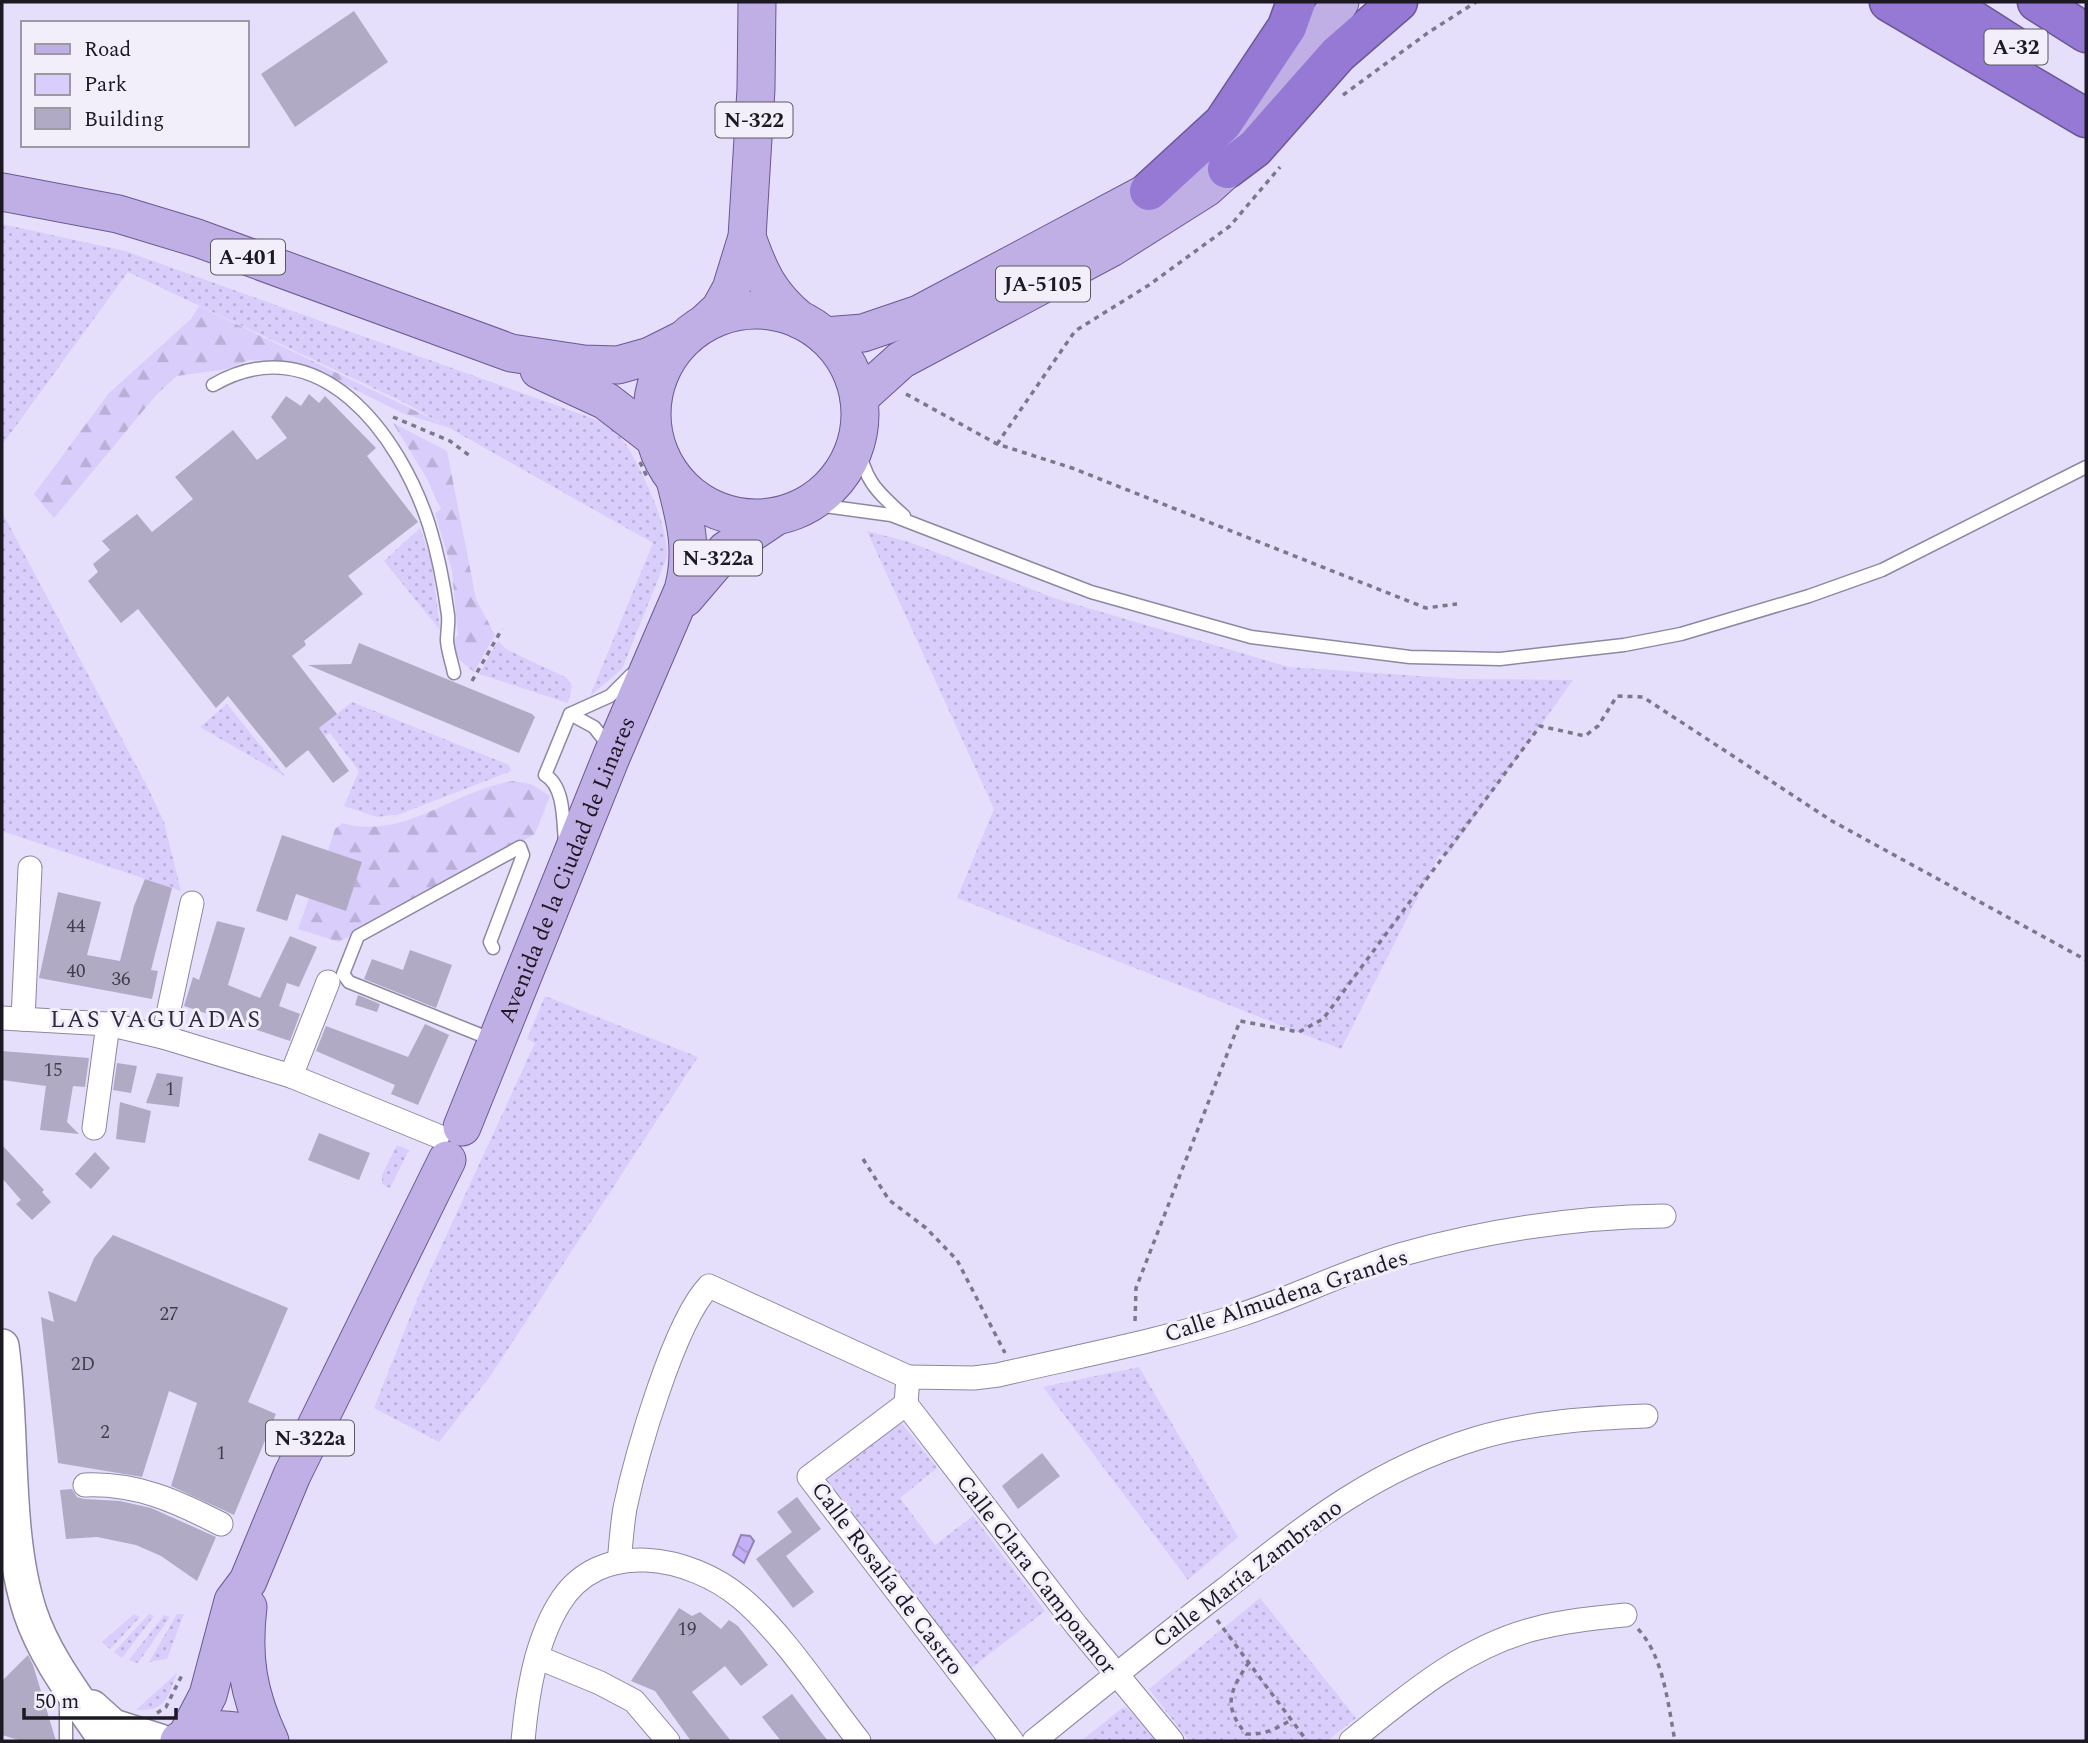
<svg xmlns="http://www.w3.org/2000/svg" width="2088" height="1743" viewBox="0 0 2088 1743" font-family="Spectral,serif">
<defs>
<pattern id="green-dots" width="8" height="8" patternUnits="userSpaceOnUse" patternTransform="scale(1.75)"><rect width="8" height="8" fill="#d9cdfb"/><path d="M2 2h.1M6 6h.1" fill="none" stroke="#baafd7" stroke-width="1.8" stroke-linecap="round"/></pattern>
<pattern id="forest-firs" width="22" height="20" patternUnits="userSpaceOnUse" patternTransform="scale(1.75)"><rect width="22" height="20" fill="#d9cdfb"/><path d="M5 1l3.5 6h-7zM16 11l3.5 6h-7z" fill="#baafd7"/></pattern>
<pattern id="water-waves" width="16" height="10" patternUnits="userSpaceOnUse" patternTransform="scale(1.75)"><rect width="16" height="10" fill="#c3b0f6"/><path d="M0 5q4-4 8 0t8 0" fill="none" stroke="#a797d3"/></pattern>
</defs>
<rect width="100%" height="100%" fill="#e6dffc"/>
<!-- green -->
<g fill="url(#green-dots)">
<path d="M2,224l123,27 475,170c9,6 19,13 25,22 17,26 44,84 42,114l-45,112 -32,27 63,-153 -248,-140 -277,-131 -126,173z"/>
<path d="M2,512l146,276 16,34 17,69 -179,-60z"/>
<path d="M420,528l12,36 8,66 -56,-69z"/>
<path d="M867,531l42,11 148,57 232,68 173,12 111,1 -125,175h-9l-98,194 -384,-151 37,-89z"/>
<path d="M498,641l8,8 61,29 5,9 -4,16 -89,-29z"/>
<path d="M352,702l157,63 2,6 -111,43 -23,3 -33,-11 15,-35 -29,-38 -5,3 -6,-8z"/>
<path d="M227,704l58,72 -85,-49z"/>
<path d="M545,996l153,61 -207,318 -52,67 -65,-34 44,-111 117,-254 -8,-4z"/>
<path d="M397,1145l12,5 -19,38 -8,-4v-9z"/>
<path d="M1139,1367l99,170 -50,43 -145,-193z"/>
<path d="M901,1422l36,46 -37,30 35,47 38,-29 72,95 -75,58 -145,-190z"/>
<path d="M1260,1598l96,120 -29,23h-138l-40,-52z"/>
<path d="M134,1614l6,3 -30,32 -8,-7z"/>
<path d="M149,1614l5,2 -32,42 -8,-6z"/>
<path d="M177,1614h7l-17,45 -18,3z"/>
<path d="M164,1615l6,2 -32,46 -9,-3z"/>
<path d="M177,1673c-10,25 -10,38 -41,37z"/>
<path d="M1126,1707l33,34h-78l40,-32z"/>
</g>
<!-- forest -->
<g fill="url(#forest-firs)">
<path d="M199,306l254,123 -51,-16 -78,-39 -41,-13 -34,-1 -22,9 -50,7 -20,18 -103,124 -20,-24 75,-101 82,-74z"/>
<path d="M393,423l54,28 29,148 19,36 -21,37 -16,-13 -5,-18 5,-6 -6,-64 -17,-58 6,-4 -15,-32z"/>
<path d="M513,781l18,3 19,12 -15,38 -196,108 -41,-13 11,-31 37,12 16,-48 -34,-11 7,-22 7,-6c62,18 112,-33 171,-42z"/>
</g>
<!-- water -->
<path fill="url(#water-waves)" stroke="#9183b7" stroke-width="2" d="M741,1535l9,1 4,5 -10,22 -11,-8z"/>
<!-- building -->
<g fill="#b0aac5">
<path d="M354,11l34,51 -93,65 -34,-53z"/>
<path d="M309,394l10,9 6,-7 51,52 -9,8 51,66 -70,54 15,18 -59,47 2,4 -14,11 45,58 -18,14 30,43 -16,12 -25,-33 -22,18 -58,-72 -12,12 -78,-99 -17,14 -33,-42 10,-9 -5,-8 17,-14 -8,-9 35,-27 15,18 41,-33 -18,-22 58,-47 24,30 30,-22 -16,-21 15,-21 15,10z"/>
<path d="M359,643l173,71 3,3 -16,36 -211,-88 43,-1z"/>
<path d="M282,835l80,27 -16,49 -50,-17 -9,27 -31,-10z"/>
<path d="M145,879l27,9 -21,82 7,1 -6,28 -113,-21 19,-86 43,10 -14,53 33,6 14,-55z"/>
<path d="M217,921l28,7 -17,57 32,13 30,-62 27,11 -18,40 -12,-4 -8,23 21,8 -10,27 -106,-35 9,-29 6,3z"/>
<path d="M410,950l42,15 -16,43 -72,-29 8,-20 31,11z"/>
<path d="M358,995l22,9 -3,8 -22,-7z"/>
<path d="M425,1024l24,11 -31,70 -27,-11 4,-9 -79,-34 10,-25 82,31z"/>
<path d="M2,1051l87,7 -4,29 -12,-1 -6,36 12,12 -39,-4 6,-44 -44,-6z"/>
<path d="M117,1063l20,3 -6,27 -18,-3z"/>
<path d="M157,1073l26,4 -4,30 -33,-4z"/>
<path d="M120,1102l31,9 -6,32 -29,-4z"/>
<path d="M319,1133l51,20 -11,27 -51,-20z"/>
<path d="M2,1145l42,45 -2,2 9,10 -19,18 -16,-16 5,-4 -19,-22z"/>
<path d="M95,1152l15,16 -19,21 -16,-15z"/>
<path d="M113,1235l175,73 -40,94 28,12 -42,101 -63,-29 26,-83 -28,-12 -27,86 -84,-14 -17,-146 13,5 -6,-31 28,11 18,-44z"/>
<path d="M1042,1453l18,23 -42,33 -16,-23z"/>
<path d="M72,1489l5,8 7,2 36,2 31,7 65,29 -19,44 -36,-25 -25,-11 -39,-8 -31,2 -6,-49z"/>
<path d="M797,1497l24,32 -35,27 28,36 -21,16 -37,-49 36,-27 -15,-20z"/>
<path d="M679,1608l13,8 8,-4 21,17 8,-9 9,6 30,39 -27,21 -16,-20 -33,26 39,49h-40l-36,-50 -24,-10z"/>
<path d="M28,1655l5,10 23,76h-34l-20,-6v-54z"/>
<path d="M792,1694l25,33 11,14h-47l-19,-24z"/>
</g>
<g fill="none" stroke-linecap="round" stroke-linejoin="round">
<!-- lane casing -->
<g stroke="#8e87a1" stroke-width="15">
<g id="lane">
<path d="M213,385c106,-61 187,50 216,140 9,29 15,60 19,90 1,8 -1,17 -1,26 1,11 5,22 7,32"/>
<path d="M857,440c7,40 18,50 47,76"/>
<path d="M810,504l81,11 200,77 160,45 159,20 90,2 124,-14 57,-11 128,-38 73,-26 204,-103"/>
<path d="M570,714l24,13 15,19"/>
<path d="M565,842c-2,-19 0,-56 -20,-67l25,-61 40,-18 21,-21"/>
<path d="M493,1040l-144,-58 -6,-8 15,-38 162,-89 3,8 -33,87 3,6"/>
<path d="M66,1741v-45"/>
</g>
</g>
<!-- street casing -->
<g stroke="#8e87a1" stroke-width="25">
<g id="street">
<path d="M2,1018l106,6 55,13 128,39 147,60"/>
<path d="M23,1019l7,-151"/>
<path d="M163,1037l29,-134"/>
<path d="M291,1076l37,-94"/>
<path d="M94,1128l14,-104"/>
<path d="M906,1404l2,-27 66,1 24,-3c81,-19 163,-34 242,-60 55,-18 108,-45 163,-61 86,-24 173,-37 261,-38"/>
<path d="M906,1404l-97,73 203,264"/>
<path d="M906,1404l170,221 96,116"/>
<path d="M85,1485c52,-2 91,16 136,39"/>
<path d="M619,1562c2,-18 3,-37 6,-54 11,-52 49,-186 84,-222l199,91"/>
<path d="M537,1657l63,26 34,18 34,40"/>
<path d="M523,1741c4,-45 12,-98 36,-137 40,-67 132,-48 182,-6 43,36 83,99 118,143"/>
<path d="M1034,1741c63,-51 126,-102 191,-152 82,-65 150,-120 253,-151 54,-16 113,-20 168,-22"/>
<path d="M1351,1741c56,-45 111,-93 183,-112 30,-8 61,-11 91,-14"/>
</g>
</g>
<!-- secondary casing -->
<g stroke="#8e87a1" stroke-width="36">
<g id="secondary">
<path d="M2,1346c12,85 2,186 28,266 16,48 49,88 76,129"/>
<path d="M92,1707l21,19 47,15"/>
</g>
</g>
<!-- primary casing -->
<g stroke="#6b5796" stroke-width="39">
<g id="primary">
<path d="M2,192l116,22 79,24 314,115 73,11 34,1 32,-9 32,-16"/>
<path d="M747,237c13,37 23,58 53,83"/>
<circle cx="756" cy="414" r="104"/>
<path d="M705,323l15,-14 11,-20 16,-52 9,-148 1,-87"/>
<path d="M825,336l38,-3 56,-19 259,-138"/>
<path d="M539,370l67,31 48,37"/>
<path d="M859,398l42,-38 210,-112 95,-60 21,-19 44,-58 30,-51 39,-58"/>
<path d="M685,598l41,-48 49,-33"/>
<path id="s1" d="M462,1127l150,-372 71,-165c11,-40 2,-71 -8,-110"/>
<path d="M248,1607c-6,51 0,87 22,134"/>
<path d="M186,1737l22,-42 25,-94 15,-20 44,-106 155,-315"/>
<path d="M179,1741c27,-15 57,-15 84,0"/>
</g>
</g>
<!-- highway casing -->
<g stroke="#6b5796" stroke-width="41">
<g id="highway">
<path d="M1889,2l197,116"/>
<path d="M1945,2l69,44"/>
<path d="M2037,2l49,31"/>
<path d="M1227,169l28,-21 83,-94 60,-52"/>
<path d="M1149,191l74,-68 64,-96 9,-25"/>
</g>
</g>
<!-- path -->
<g stroke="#7c788b" stroke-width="3.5" stroke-dasharray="5 5" stroke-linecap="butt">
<path d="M1343,95l86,-63 47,-30"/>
<path d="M906,394l91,50 75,24 354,140 31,-4"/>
<path d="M393,417l57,24 20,15"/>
<path d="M997,444l78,-113 74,-46 81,-59 50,-59"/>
<path d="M640,462l7,15"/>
<path d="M472,681l30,-52"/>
<path d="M863,1159l26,41 37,28 31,32 48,93"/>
<path d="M1135,1321l1,-33 104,-267 59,11 24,-13 217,-293 45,10 13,-10 19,-30 26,1 189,124 254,139"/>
<path d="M1217,1620l90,121"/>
<path d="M1638,1629c26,28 30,76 37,112"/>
<path d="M1249,1662c-19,29 -27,43 -3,72 18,1 30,-5 45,-14"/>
<path d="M157,1713l9,-6 17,-34"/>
</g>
<!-- lane -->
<use href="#lane" stroke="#fff" stroke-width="12"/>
<!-- street -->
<use href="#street" stroke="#fff" stroke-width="23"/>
<!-- secondary -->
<use href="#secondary" stroke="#fff" stroke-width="33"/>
<!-- primary -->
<use href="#primary" stroke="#bfafe5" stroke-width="37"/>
<!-- highway -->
<use href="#highway" stroke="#9579d4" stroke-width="38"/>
</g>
<g text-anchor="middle" stroke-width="6" stroke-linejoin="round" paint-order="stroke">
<!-- number labels -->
<g font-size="19" fill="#413d4c">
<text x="76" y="932">44</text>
<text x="76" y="977">40</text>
<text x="121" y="985">36</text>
<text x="53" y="1076">15</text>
<text x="170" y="1095">1</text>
<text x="169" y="1320">27</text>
<text x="83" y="1370">2D</text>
<text x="105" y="1438">2</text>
<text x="221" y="1459">1</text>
<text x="687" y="1635">19</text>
</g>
<!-- shield labels -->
<g fill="#f2effb" stroke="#5c5964" stroke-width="2">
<rect x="1984.5" y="29.5" width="63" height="35" rx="5"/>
<rect x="715.5" y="102.5" width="77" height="35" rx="5"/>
<rect x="211" y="239.5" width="74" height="35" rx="5"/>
<rect x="996" y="266.5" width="94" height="35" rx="5"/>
<rect x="674" y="540.5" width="88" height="35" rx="5"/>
<rect x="266" y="1420.5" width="88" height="35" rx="5"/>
</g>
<g font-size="21" font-weight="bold" fill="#1c1923">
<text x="2016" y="54">A-32</text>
<text x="754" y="127">N-322</text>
<text x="248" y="264">A-401</text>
<text x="1043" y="291">JA-5105</text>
<text x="718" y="565">N-322a</text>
<text x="310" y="1445">N-322a</text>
</g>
<!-- street labels -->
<g font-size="23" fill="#1c1923" stroke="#f2effb">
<text dy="8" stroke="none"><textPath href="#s1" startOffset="278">Avenida de la Ciudad de Linares</textPath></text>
<text transform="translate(1286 1295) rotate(-18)" y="8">Calle Almudena Grandes</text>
<text transform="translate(1247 1573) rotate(-37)" y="8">Calle María Zambrano</text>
<text transform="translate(1037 1574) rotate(52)" y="8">Calle Clara Campoamor</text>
<text transform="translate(888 1578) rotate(53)" y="8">Calle Rosalía de Castro</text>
</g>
<!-- neighbourhood labels -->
<g font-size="24" letter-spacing="2" fill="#2f293e" stroke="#f2effb">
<text x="156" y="1027">LAS VAGUADAS</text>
</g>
</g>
<!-- border -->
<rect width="2088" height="1743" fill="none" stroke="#1c1923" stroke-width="7"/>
<!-- legend -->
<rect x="21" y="21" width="228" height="126" fill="#f2effb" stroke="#9c99a5" stroke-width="2"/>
<rect x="35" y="44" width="35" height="10" fill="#bfafe5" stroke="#9c99a5" stroke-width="2"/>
<text x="84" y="56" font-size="21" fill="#1c1923">Road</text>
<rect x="35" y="74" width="35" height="21" fill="#d9cdfb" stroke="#9c99a5" stroke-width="2"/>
<text x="84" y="91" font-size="21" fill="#1c1923">Park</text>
<rect x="35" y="108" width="35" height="21" fill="#b0aac5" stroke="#9c99a5" stroke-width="2"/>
<text x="84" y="126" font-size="21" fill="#1c1923">Building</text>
<!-- scale -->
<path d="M24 1708v10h152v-10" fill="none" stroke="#1c1923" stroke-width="3.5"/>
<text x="35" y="1708" font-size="21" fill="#1c1923" stroke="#f2effb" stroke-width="5" paint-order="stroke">50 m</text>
</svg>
